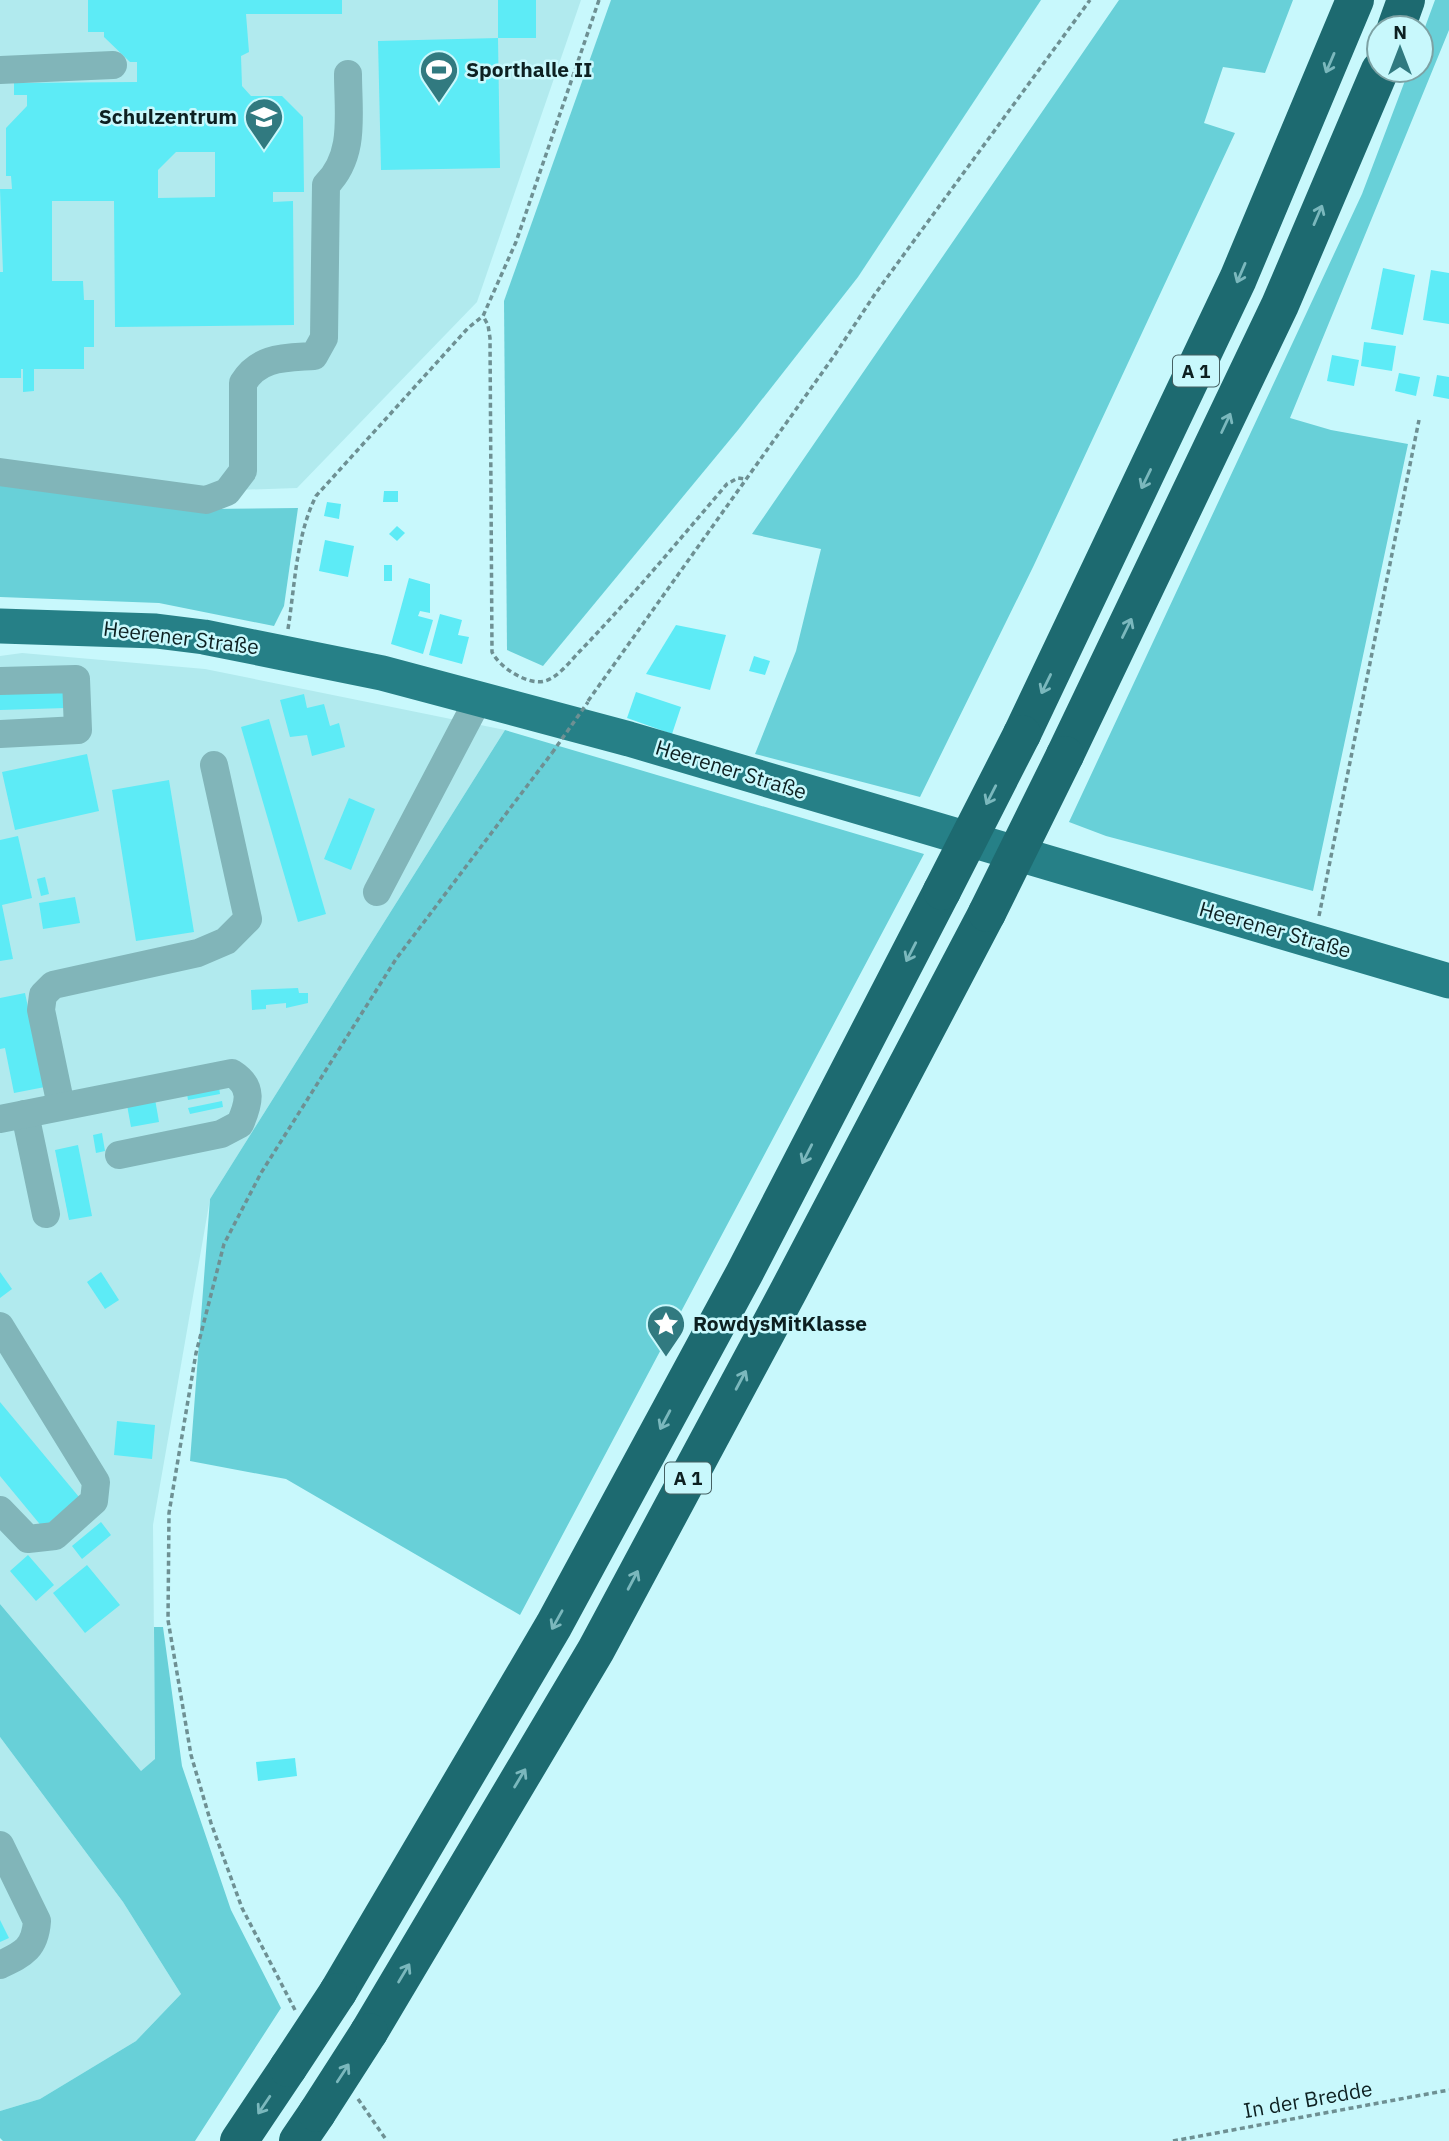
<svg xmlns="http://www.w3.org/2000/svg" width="1449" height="2141" viewBox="0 0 1449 2141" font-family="'IBM Plex Sans',sans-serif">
<rect width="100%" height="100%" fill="#c8f8fc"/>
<!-- built -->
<g fill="#b1eaee">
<path d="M0,0h581l-104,302 -180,186 -90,3 -207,-31z"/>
<path d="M22,653l183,16 300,61 -295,469 -57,326 2,235 -14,11 -141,-167v-948z"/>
<path d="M0,1737l123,165 58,92 -45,47 -96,58 -40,12z"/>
</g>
<!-- green -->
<g fill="#68d0d8">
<path d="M611,0h430l-183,277 -120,153 -195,236 -36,-16 -3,-349z"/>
<path d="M1119,0h174l-28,73 -42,-6 -19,56 31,10 -201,432 -114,232 -165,-43 41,-103 25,-102 -69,-15z"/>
<path d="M1435,0h14v30l-159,388 41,12 77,14 -95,447 -207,-55 -37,-14 293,-628 47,-124h12v-32z"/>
<path d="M0,480l205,29 93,-1 -14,98 -10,20 -115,-23 -159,-6z"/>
<path d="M505,730l419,124 -404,761 -234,-136 -96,-18 20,-262z"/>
<path d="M0,1604l141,167 14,-12 -1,-132h9l19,139 49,144 50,98 -86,133h-192l-3,-3v-27l40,-12 96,-58 45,-47 -58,-92 -123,-165z"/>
</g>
<!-- building -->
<g fill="#5debf6" fill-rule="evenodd">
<path d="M88,0h254v14h-96l3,38 -8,4 1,30 9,10h31l21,21 1,75h-31v10l20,-1 1,124 -179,2 -1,-126h-62v80h31l1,19h10v47h-10v22h-50v22l-11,1v-23h-2v9h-21v-106h3l-3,-83h12l-1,-13h-5v-48l21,-22v-11h-13v-12l123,-1v-20h-7l-26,-25v-5h-16zM176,152h39v45l-57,1v-28z"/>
<rect x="498" y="0" width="38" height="38"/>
<path d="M498,38l2,130 -119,2 -3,-129z"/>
<path d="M1383,268l32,7 -12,60 -32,-6z"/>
<path d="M1431,270l18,3v51l-26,-4z"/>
<path d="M1364,342l32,4 -4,25 -31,-5z"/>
<path d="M1332,355l27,5 -5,26 -27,-5z"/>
<path d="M1399,373l21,4 -4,19 -21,-5z"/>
<path d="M1437,375l12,2v22l-16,-3z"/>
<path d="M384,491h14v11h-15z"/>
<path d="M327,502l14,2 -2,15 -15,-3z"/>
<path d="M397,526l8,7 -8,8 -8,-7z"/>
<path d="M325,540l29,6 -6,31 -29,-6z"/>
<rect x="384" y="565" width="8" height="16"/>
<path d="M409,578l21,6v29l-10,-2 -2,5 15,4 -10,34 -32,-10z"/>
<path d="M440,614l22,6 -4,15 11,2 -7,27 -33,-9z"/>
<path d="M676,625l50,10 -16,55 -64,-16z"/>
<path d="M754,656l16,5 -5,14 -16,-4z"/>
<path d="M66,690v18l-66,2v-18z"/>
<path d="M636,692l45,15 -9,27 -45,-16z"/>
<path d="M304,694l3,14 17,-4 6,22 9,-3 6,24 -33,9 -5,-21 -17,2 -10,-37z"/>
<path d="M269,719l57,195 -28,8 -57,-195z"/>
<path d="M87,754l12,57 -84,19 -13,-58z"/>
<path d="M169,780l25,152 -58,9 -24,-151z"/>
<path d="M349,798l26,11 -24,61 -27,-11z"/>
<path d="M18,836l14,62 -30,7 11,54 -13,2v-121z"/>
<path d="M45,877l4,17 -8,2 -4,-17z"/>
<path d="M75,897l5,26 -37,6 -4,-26z"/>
<path d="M298,988l1,5h9v10l-22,5v-5l-20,2v4l-14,1 -1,-20z"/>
<path d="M25,993l20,94 -31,6 -9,-45 -5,1v-51z"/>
<path d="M219,1087l1,7 -32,6 -1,-6z"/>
<path d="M155,1099l4,23 -28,5 -4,-22z"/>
<path d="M222,1101l1,6 -33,7 -2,-6z"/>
<path d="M102,1133l3,18 -9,2 -3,-18z"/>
<path d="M78,1145l14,71 -23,4 -14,-70z"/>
<path d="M0,1272l12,17 -12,9z"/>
<path d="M101,1272l18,28 -14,9 -18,-27z"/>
<path d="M0,1402l79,95 -36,31 -43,-52z"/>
<path d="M117,1421l38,4 -3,34 -38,-4z"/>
<path d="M101,1522l10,13 -29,24 -10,-13z"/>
<path d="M28,1555l26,30 -18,16 -26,-30z"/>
<path d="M87,1565l33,40 -35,28 -32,-40z"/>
<path d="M295,1758l2,18 -39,5 -2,-19z"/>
<path d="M0,1920l9,18 -9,4z"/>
</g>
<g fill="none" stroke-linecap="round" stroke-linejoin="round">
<!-- path -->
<g stroke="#6e9093" stroke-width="3.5" stroke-dasharray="5 3.5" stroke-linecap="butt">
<path d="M599,0l-83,242 -33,74 5,9 2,13 2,314c7,15 36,34 53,29 14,-4 26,-21 36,-31 51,-53 98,-110 146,-166l11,-6 7,1"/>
<path d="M288,629c7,-44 8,-93 28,-133l152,-168 15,-12"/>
<path d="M588,701l246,-345 41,-62 215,-294"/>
<path d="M1319,916l100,-496"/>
<path d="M295,2010l-53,-102 -31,-85 -20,-68 -23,-135 1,-107 27,-160 28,-109 37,-71 135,-214 156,-206"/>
<path d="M358,2099l29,42"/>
<path d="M1173,2141l276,-51"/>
</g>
<!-- minor -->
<g stroke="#81b5b9" stroke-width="28">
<path d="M0,70l113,-5"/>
<path d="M0,472l206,28 21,-8 16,-21v-88c16,-27 43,-25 71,-27l10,-18 2,-153c30,-30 22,-71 22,-111"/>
<path d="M0,681l76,-2 2,51 -78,4"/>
<path d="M377,892l102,-194"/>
<path d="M61,1106l-20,-96 2,-15 10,-10 145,-32 28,-12 22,-22 -34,-154"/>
<path d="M25,1114l21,100"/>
<path d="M0,1119l232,-46c22,14 17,30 8,51l-19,10 -102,21"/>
<path d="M0,1326l96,156 -2,19 -39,35 -27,3 -28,-29"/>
<path d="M0,1845l37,76c-2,28 -14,33 -37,44"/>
</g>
<!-- major -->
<path stroke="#268087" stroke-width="35" d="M0,626l156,5 48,6 178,36 247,66 820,242"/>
<!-- highway -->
<g stroke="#1d6a70" stroke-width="38">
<path d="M1396,28l10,-28"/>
<path d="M1022,734l216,-455 117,-279"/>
<path d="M1065,755l215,-450 100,-235"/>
<path d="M338,1992l216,-367 190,-351 198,-383"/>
<path d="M369,2032l227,-382 193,-360 198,-377"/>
<path d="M239,2141l49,-73"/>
<path d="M298,2141l19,-28"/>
</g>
<!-- path-bridge -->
<path stroke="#6e9093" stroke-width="3.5" stroke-dasharray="5 3.5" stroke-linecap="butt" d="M552,753l36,-51"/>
<!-- highway-bridge -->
<g stroke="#1d6a70" stroke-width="38">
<path d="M942,891l80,-157"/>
<path d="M987,913l78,-158"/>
<path d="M288,2068l50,-76"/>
<path d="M317,2113l52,-81"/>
</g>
</g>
<!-- one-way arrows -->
<defs><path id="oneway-shaft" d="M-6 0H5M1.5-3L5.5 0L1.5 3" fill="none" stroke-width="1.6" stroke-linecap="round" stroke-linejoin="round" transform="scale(1.75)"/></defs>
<g stroke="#7bb8bd">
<use href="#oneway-shaft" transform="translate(1330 63) rotate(113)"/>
<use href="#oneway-shaft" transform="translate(1318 215) rotate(-67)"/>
<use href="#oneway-shaft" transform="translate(1241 273) rotate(113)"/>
<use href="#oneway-shaft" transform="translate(1226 423) rotate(-65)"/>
<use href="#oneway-shaft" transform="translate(1146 479) rotate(116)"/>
<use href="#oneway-shaft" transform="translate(1127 628) rotate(-64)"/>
<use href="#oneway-shaft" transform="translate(1046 684) rotate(116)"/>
<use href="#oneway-shaft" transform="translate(991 795) rotate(117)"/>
<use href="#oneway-shaft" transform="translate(911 952) rotate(117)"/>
<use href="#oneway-shaft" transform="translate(807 1154) rotate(117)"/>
<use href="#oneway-shaft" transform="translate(741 1380) rotate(-62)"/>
<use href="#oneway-shaft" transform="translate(665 1420) rotate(118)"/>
<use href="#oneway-shaft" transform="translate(633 1580) rotate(-62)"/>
<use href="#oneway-shaft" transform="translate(557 1620) rotate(119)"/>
<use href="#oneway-shaft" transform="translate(520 1778) rotate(-59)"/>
<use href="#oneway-shaft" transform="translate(404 1973) rotate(-59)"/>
<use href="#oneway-shaft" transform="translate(343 2073) rotate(-57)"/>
<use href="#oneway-shaft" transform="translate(264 2105) rotate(124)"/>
</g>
<!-- icons -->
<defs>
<g id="stadium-pin" transform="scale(2.0125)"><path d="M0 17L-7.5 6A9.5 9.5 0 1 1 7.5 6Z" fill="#317a80" stroke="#c8f8fc"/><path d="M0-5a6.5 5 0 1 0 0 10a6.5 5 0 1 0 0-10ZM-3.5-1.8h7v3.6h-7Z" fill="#fff"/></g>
<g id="school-pin" transform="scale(2.0125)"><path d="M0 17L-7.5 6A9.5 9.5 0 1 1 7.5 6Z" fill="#317a80" stroke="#c8f8fc"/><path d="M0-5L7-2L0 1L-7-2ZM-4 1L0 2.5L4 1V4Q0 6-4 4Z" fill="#fff"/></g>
<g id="sight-pin" transform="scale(2.0125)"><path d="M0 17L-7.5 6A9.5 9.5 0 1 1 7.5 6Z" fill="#317a80" stroke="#c8f8fc"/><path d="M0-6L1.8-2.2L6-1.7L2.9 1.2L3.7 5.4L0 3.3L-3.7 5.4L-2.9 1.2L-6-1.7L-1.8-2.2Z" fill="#fff"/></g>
</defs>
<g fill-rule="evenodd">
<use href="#stadium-pin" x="439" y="70"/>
<use href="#school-pin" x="264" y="117"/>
<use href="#sight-pin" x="666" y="1324"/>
</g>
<g text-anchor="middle" stroke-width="5" stroke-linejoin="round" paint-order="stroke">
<!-- shield labels -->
<g fill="#c8f8fc" stroke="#456163" stroke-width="2">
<rect x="1173" y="355.5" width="46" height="31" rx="5"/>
<rect x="665" y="1462.5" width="46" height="31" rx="5"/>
</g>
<g font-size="19" font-weight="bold" fill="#0d2021">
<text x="1196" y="378">A 1</text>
<text x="688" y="1485">A 1</text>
</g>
<!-- poi labels -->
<g font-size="21" font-weight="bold" fill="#0d2021" stroke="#c8f8fc" text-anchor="start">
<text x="466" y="77">Sporthalle II</text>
<text x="237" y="124" text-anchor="end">Schulzentrum</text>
<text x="693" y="1331">RowdysMitKlasse</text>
</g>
<!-- street labels -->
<g font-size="21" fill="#0d2021" stroke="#c8f8fc">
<text transform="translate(181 638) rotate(7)" y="7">Heerener Straße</text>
<text transform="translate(731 770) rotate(17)" y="7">Heerener Straße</text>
<text transform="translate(1275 930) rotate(16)" y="7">Heerener Straße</text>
<text transform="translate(1308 2100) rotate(-10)" y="7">In der Bredde</text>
</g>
</g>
<!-- north arrow -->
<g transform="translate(1400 49)"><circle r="33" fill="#c8f8fc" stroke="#7da2a4" stroke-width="2"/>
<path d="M0-5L12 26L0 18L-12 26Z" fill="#317a80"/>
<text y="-10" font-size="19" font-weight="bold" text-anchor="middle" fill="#0d2021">N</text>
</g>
</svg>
